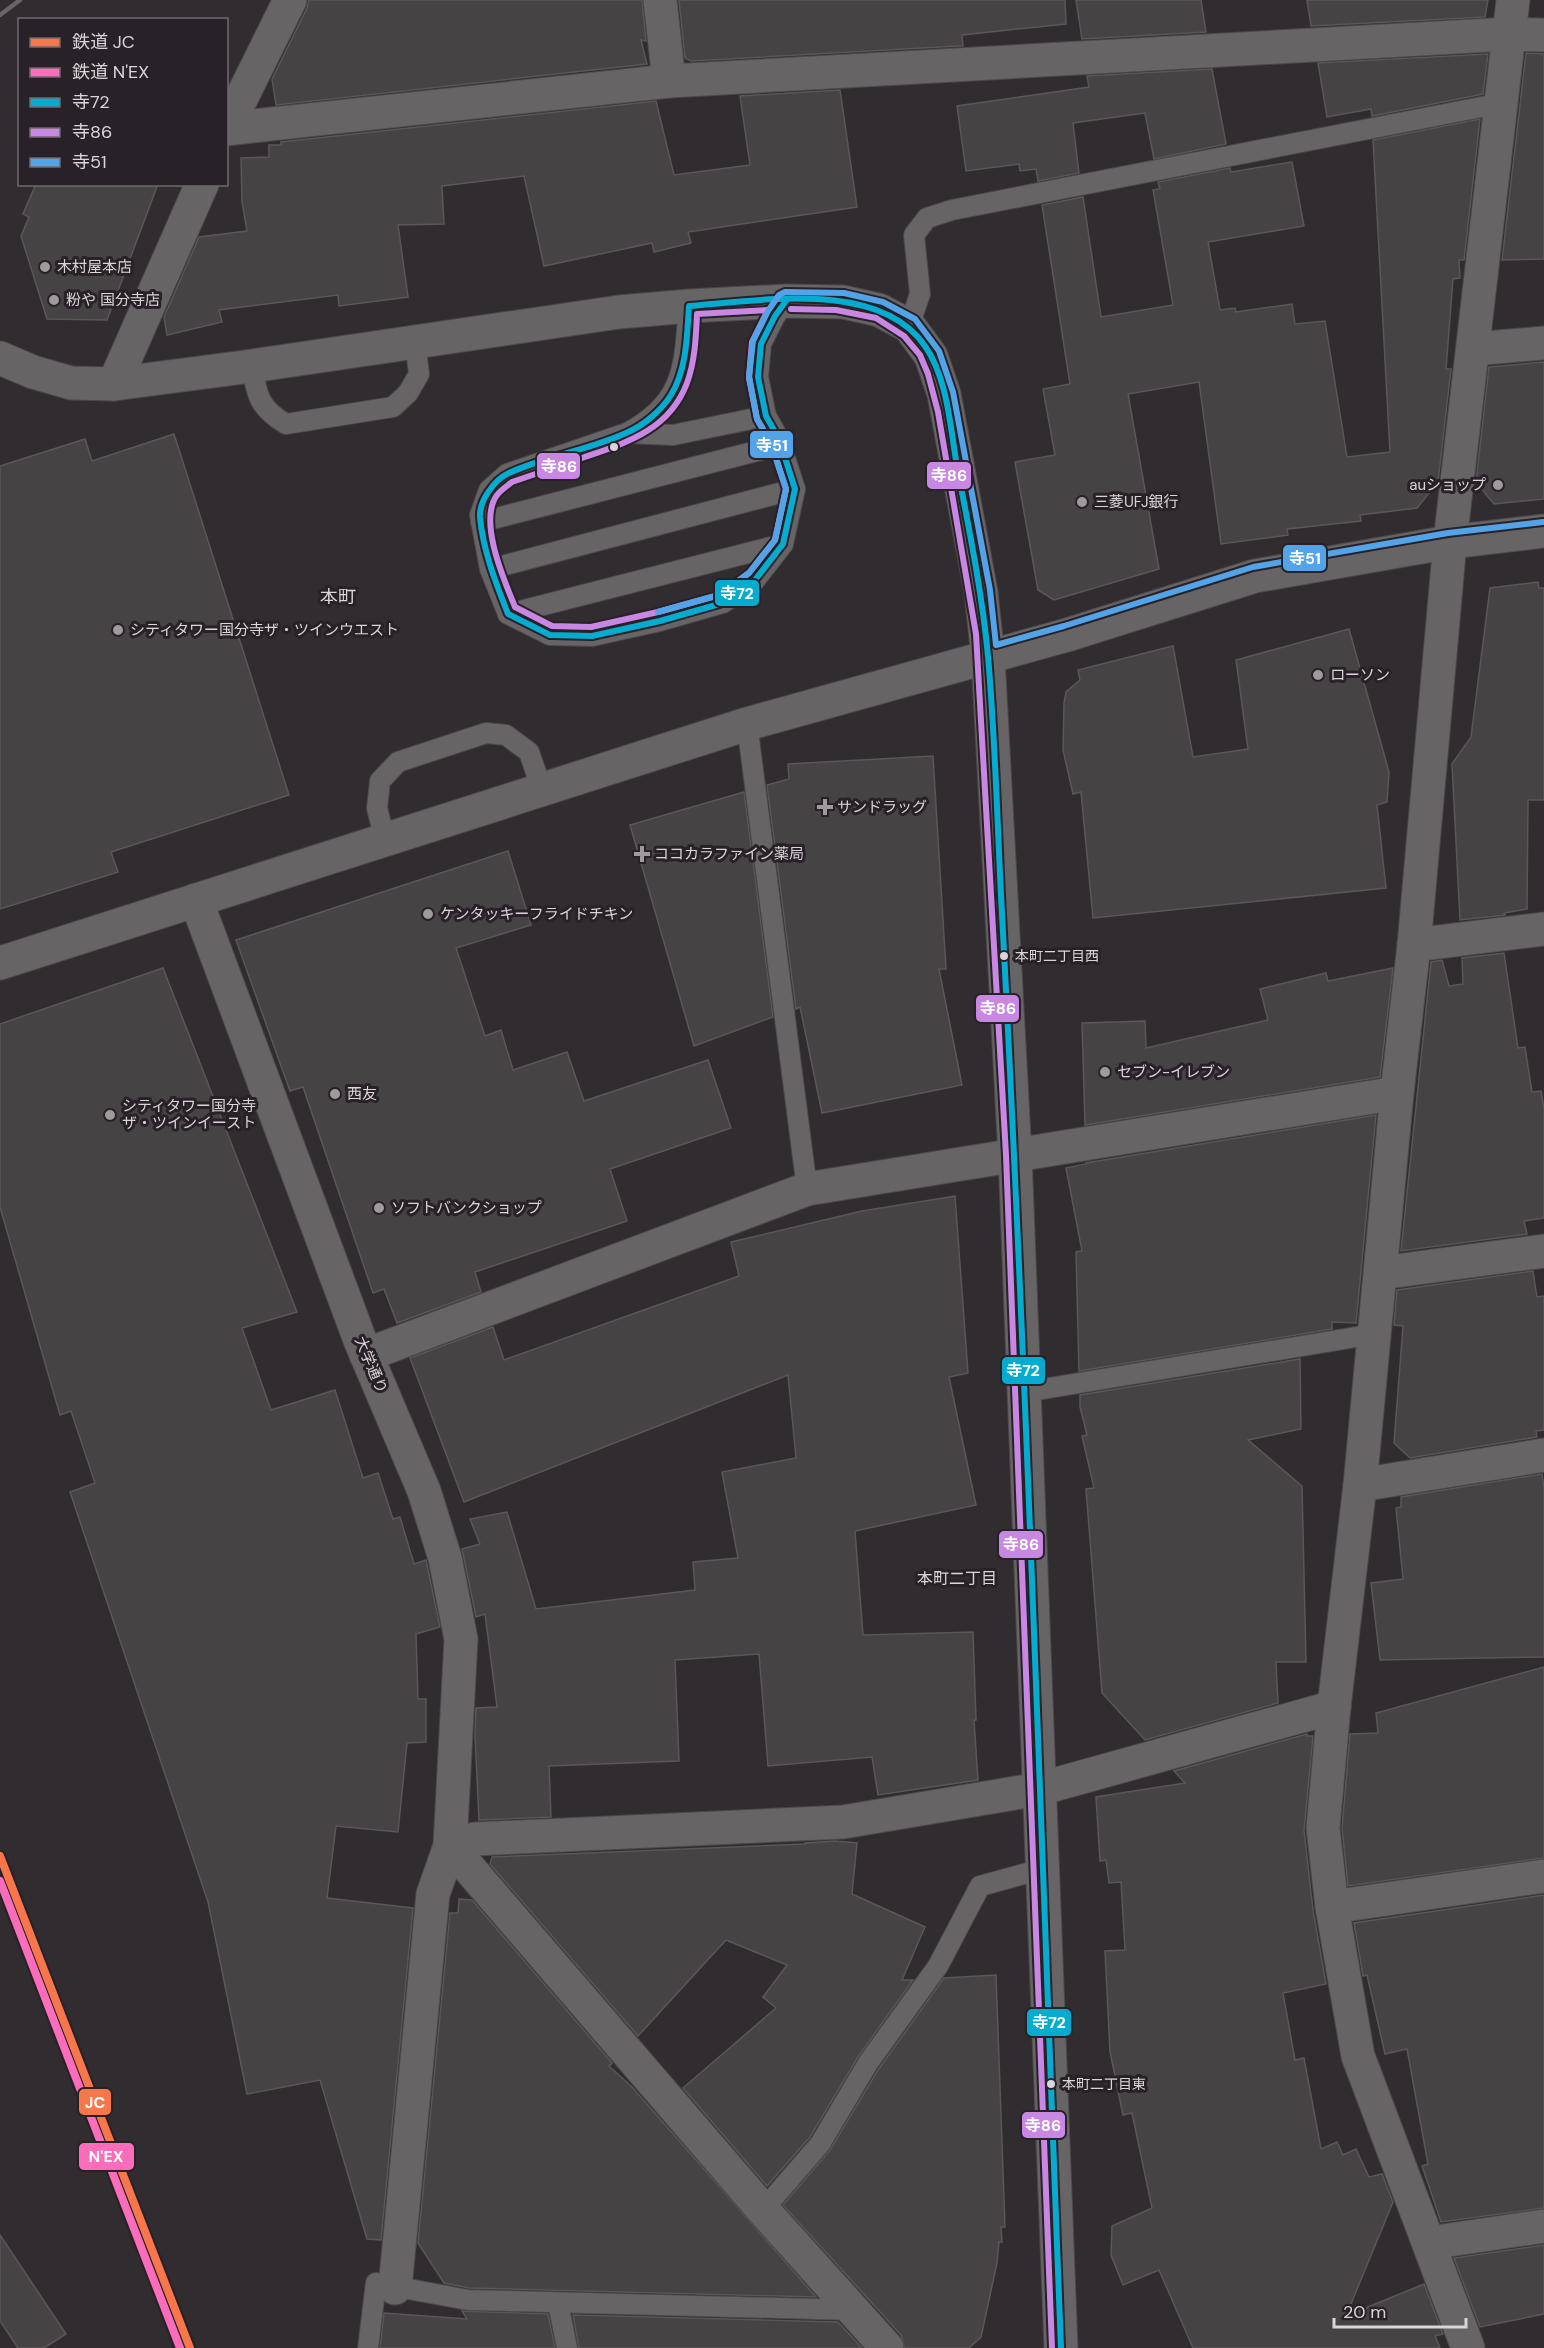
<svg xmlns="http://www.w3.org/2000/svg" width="1544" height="2348" viewBox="0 0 1544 2348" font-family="'DM Sans','Noto Sans JP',sans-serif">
<rect width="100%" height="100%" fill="#312c2f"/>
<!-- building -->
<g fill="#464345" stroke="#5a5659" stroke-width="1.5">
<path d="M309,0h333l4,41 -5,-1 6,24 -371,41 -4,-26 35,-71z"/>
<path d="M679,0h386l1,24 -104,11 1,11h-5l-267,15 -6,-3z"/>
<path d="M1076,0h125l5,32 -124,7z"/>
<path d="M1307,0h181l-3,17 -174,9z"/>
<path d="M1526,53l18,1v205l-42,1z"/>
<path d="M1488,54l-5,40 -111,22 -1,-7 -44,8 -9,-54z"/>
<path d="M1212,69l14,75 -72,15 -9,-46 -72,10 6,50 -41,8 -2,-12 -16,2 -1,-7 -53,7 -9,-65 132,-19 -2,-11z"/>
<path d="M840,90l17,117 -169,25 3,11 -37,9 -2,-9 -108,23 -20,-90 -82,10 2,38 -46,1 10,72 -69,9 -1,-11 -119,15 3,12 -55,13 -3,-18 35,-80 48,-6 -5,-29 -1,-44 28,-1v-12h12v-3l375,-41 18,74 76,-10 -10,-69z"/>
<path d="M1480,119l-16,141h-5l1,18 -7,1 -7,90h5l-13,113 -21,26 -57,7 1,6 -74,8 1,6 -67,9 -22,-162 -71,12 31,175 -105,31 -16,-10 -23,-128 40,-7 -12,-66 27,-5 -28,-179 41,-8 18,120 72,-12 -20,-115 7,-1 -2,-7 72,-14 1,4 61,-10 12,64 -96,16 12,68 15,-2 1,4 56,-8 3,20 30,-3 22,136 43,-5 -17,-312z"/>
<path d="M36,184h122l-51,136 -60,-1 -26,-83 8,-19 -6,-3z"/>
<path d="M1544,362v137l-50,5 -18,-22 13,-115z"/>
<path d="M174,434l115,361 -178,57 7,20 -118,37v-443l85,-27 7,22z"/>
<path d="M1538,582l1,6h5v212h-16l-1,109 -23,4 1,2 -45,5 -8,-156 19,-27 19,-149z"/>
<path d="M1349,629l40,143 -2,30 -10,3 9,83 -293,30 -12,-126 -8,2 -10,-44 1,-47 2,-11 14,-12 -2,-10 95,-24 20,111 55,-8 -12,-89z"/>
<path d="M933,756l13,213h-7l23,116 -140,28 -22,-106 -4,2 -29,-224 22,-6 -1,-15z"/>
<path d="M744,792l29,225 -79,29 -64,-221z"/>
<path d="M508,851l23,74 -75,23 29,88 16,-6 12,40 54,-18 17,49 124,-41 23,68 -121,41 17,52 -152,51 6,20 -84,31 -13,-34 -11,4 -70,-206 -13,4 -54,-151z"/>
<path d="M1504,953l14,95 7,-1 7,45 9,-1 3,18v109l-20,3 3,13 -126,17 30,-289 11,-2 7,26 14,-2 -1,-26z"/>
<path d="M163,968l134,344 -55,16 29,82 64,-20 28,88 15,-5 15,46 7,-2 14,47 12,-4 14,67 -24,7 2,65h8v43l-19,1 -9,89 -62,-6 -9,72 86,10 -32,332 -14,-1 -47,-159 -73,14 -39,-192 -138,-410 25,-9 -24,-72 -11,4 -60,-208v-183z"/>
<path d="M1393,968l-13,109 -295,48 -3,-102 63,-2 1,27 122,-28 -8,-31 66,-16 2,8z"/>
<path d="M1376,1115l-20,208 -24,-1v7l-253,42 -3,-119 6,-1 -16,-83 20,-4v-1z"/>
<path d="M955,1196l13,177 -19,4 27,128 -121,26 8,104 110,-3 3,88h-2l4,60 -100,15 -6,-38 -104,9 -9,-112 -84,6 4,101 -130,5 2,51 -72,3 -4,-84 1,-28 21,-1 -12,-93 -9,3 -14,-68 18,-5 -10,-25 37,-7 29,97 159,-19 -2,-28 45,-4 -16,-86 74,-14 -8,-83 -324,127 -54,-144 83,-31 11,33 235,-84 -8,-34 131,-31z"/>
<path d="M1533,1271l4,26 7,-1v134l-8,1 1,6 -127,21 -16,-15 9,-117 -9,-1 3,-35z"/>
<path d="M1300,1359l1,70 -53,11 54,46 4,176h-30l2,41 -133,37 -43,-47 -16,-204 8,-1 -12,-52 5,-1 -7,-28v-12z"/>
<path d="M1542,1474l2,14v169l-164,3 -9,-77 32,-4 -7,-71 5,-1v-10z"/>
<path d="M1544,1667v191l-196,28 -6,-58 8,-94 28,-1 -2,-20z"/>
<path d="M1307,1734v2h6l-9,94 9,80 13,74 -43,9 12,67 9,-2 17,91 16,-7 6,13 13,-6 13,28 13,-3 11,28 -47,114 78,-32 19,50 -8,2 5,12h-247l-34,-78 -36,15 -12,-30 1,-29 40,-18 -20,-95 -9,2 -13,-63 -5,-101 20,-1 -4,-68 -12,1 -3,-23 -6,1 -4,-64 89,-14 -11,-12z"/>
<path d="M835,1841l22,2 -5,51 73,33 -23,53h11l-55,77 -48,80 -43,49 -84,-98 93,-80 -13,-11 24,-32 -61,-25 -88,96 -148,-172 2,-7 313,-13v-1z"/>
<path d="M1544,1895v313l-103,14 -19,-56 6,-2 -21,-115 -22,5 -18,-79 -4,1 -9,-53z"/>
<path d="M459,1899l13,1 140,163 -3,3 23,21 184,210 -347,-9 -25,-5 -26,-40 32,-330h8z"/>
<path d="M996,1975l9,252h-4l1,15h-3l-2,21 -16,74 -12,11h-64l-4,-13 -118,-130 47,-55 48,-80 66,-92z"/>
<path d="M0,2235l66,99 -22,14h-26l-18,-27z"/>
<path d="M1544,2245v69l-64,13 -26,-69z"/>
<path d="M462,2311l86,3 7,34h-175l4,-35 83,6z"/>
<path d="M573,2315l265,7 24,26h-283z"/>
</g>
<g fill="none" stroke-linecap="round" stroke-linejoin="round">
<!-- service casing -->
<g stroke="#4b474a" stroke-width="22">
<g id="service">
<path d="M689,306c-5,59 -3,96 -62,127l-120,41 -18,16 -9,25 10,54 18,45 42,21 42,1 68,-15 63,-18 32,-23 28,-36 12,-55 -16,-50 -13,-23 -8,-39 3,-33 14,-28 11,-15"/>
<path d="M909,326l11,-32 -6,-59 13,-17 25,-8 550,-107"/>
<path d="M252,366c5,30 7,42 34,58l107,-17 15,-14 11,-19 -4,-32"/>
<path d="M627,433l46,2 93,-19"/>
<path d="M481,522l299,-77"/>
<path d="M490,569l305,-80"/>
<path d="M508,614l275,-70"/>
<path d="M747,724l60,465"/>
<path d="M385,840l-8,-32 3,-27 18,-19 88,-29 20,2 23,17 13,38"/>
<path d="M1025,1392l349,-58"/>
<path d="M763,2210l57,-66 48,-81 70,-97 42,-80 62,-17"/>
<path d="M558,2303l9,45"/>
<path d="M368,2348l8,-65 92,17 386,10"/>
</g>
</g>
<!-- minor casing -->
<g stroke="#4b474a" stroke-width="35">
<g id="minor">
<path d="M660,0l9,81"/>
<path d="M226,129l443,-48 840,-47 35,1"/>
<path d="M226,129l64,-129"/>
<path d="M1474,349l70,-6"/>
<path d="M114,384l88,-200"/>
<path d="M196,900l164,440 64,151 21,67 16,81 -11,207 -17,48 -38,394"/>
<path d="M1414,945l130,-16"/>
<path d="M1381,1273l163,-22"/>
<path d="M366,1355l441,-166 590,-96"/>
<path d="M1360,1485l184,-30"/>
<path d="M450,1846l25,-7 368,-17 196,-33 295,-82"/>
<path d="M450,1846l313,364 124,138"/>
<path d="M1332,1907l212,-31"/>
<path d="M1429,2243l115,-17"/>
<path d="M1468,2348l-110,-292 -26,-149 -9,-79 11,-121 26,-222 37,-392 17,-148 36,-403 63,-542"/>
</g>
</g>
<!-- tertiary casing -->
<g stroke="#4b474a" stroke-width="35">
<g id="tertiary">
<path d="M0,358l33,14 38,11 43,1 138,-18 367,-54 70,-6 97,-5 57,1 36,8 30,16 22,30 13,38 37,198 7,65 27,498 46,1193"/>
<path d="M0,963l747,-239 320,-89 188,-59 195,-34 94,-11"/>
</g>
</g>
<!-- service -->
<use href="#service" stroke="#676466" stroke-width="20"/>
<!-- minor -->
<use href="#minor" stroke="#676466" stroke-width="33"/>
<!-- tertiary -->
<use href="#tertiary" stroke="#676466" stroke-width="33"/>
<!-- rail -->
<path stroke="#686567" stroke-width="4.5" d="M0,15l20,-15"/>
<!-- bus-1 casing -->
<g stroke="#282127" stroke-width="10">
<path id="bus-1" d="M786,301l-11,15 -14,28 -3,33 8,39 13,23 16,50 -12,55 -28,36 -32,23 -63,18 -68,15 -42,-1 -42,-21c-12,-31 -25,-63 -28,-97 -1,-16 14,-37 29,-44 37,-17 80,-23 117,-40 17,-7 35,-22 45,-38 16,-26 16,-60 18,-89 69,-5 190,-27 236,40 23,33 25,81 32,120 12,63 25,126 31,190 7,79 9,159 13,239 26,484 41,968 60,1453"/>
</g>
<!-- bus-2 casing -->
<g stroke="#282127" stroke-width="10">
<g id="bus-2">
<path d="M791,309l45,1 40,8 28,18 16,19 8,19 10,38 38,222 30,521 46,1193"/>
<path d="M768,310l-16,32 -3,36 8,41 14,24 15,46 -11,51 -26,33 -30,22 -61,17 -67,15 -39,-1 -37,-19c-11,-27 -37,-86 -18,-112 4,-5 10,-9 15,-13 23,-8 46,-16 70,-24 43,-15 87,-27 105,-75 8,-22 9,-46 10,-69z"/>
</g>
</g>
<!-- bus-3 casing -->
<g stroke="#282127" stroke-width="10">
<path id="bus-3" d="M658,612l61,-17 30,-22 26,-33 11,-51 -15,-46 -14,-24 -8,-43 4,-35 15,-30 11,-16 6,-3 59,1 39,9 32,17 24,32 14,41 37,198 6,55 68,-19 189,-59 195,-34 95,-11"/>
</g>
<!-- bus-1 -->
<use href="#bus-1" stroke="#06acd0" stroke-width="6"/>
<!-- bus-2 -->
<use href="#bus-2" stroke="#c787e3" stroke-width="6"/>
<!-- bus-3 -->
<use href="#bus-3" stroke="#53a3e8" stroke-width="6"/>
<!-- rail-1 casing -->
<g stroke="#282127" stroke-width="12">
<path id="rail-1" d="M0,1856l190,492"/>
</g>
<!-- rail-2 casing -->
<g stroke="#282127" stroke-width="12">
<path id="rail-2" d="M0,1881l180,467"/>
</g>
<!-- rail-1 -->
<use href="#rail-1" stroke="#f7774b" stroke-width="8"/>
<!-- rail-2 -->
<use href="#rail-2" stroke="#fb6dba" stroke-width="8"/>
</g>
<!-- markers -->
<g fill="#9f9a9e" stroke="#282127" stroke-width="2">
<circle cx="45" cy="267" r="6"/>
<circle cx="54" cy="300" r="6"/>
<circle cx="1498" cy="485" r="6"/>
<circle cx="1082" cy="502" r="6"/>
<circle cx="118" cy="630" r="6"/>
<circle cx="1318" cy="675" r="6"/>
<path d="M822 798h6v6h6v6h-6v6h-6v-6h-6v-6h6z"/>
<path d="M639 845h6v6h6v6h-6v6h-6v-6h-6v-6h6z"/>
<circle cx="428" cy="914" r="6"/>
<circle cx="1105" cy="1072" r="6"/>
<circle cx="335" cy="1094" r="6"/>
<circle cx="110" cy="1115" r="6"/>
<circle cx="379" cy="1208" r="6"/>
</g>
<g fill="#dad5d9" stroke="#282127" stroke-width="2">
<circle cx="614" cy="447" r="5"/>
<circle cx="1004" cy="956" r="5"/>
<circle cx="1051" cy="2084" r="5"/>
</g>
<g text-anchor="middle" stroke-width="6" stroke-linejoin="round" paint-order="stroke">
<!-- bus labels -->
<g font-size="14" fill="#dad5d9" stroke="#282127" text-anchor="start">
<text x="1015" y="961">本町二丁目西</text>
<text x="1062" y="2089">本町二丁目東</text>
</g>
<!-- poi labels -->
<g font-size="15" fill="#dad5d9" stroke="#282127" text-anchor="start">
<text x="57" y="272">木村屋本店</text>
<text x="66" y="305">粉や 国分寺店</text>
<text x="1486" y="490" text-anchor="end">auショップ</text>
<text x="1094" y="507">三菱UFJ銀行</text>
<text x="130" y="635">シティタワー国分寺ザ・ツインウエスト</text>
<text x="1330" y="680">ローソン</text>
<text x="837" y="812">サンドラッグ</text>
<text x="654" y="859">ココカラファイン薬局</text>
<text x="440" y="919">ケンタッキーフライドチキン</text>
<text x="1117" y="1077">セブン-イレブン</text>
<text x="347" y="1099">西友</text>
<text x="122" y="1111">シティタワー国分寺<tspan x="122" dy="17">ザ・ツインイースト</tspan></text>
<text x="391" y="1213">ソフトバンクショップ</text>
</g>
<!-- street labels -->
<g font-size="15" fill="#dad5d9" stroke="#282127">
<text transform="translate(371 1365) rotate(67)" y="5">大学通り</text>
</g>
<!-- neighbourhood labels -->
<g font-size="16" fill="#dad5d9" stroke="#282127">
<text x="957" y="1584">本町二丁目</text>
</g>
<!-- quarter labels -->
<g font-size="18" fill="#dad5d9" stroke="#282127">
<text x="338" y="603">本町</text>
</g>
</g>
<g stroke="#282127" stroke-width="2">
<rect x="749" y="430" width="45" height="29" rx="6" fill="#53a3e8"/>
<rect x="536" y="452" width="45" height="28" rx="6" fill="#c787e3"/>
<rect x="926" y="461" width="46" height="29" rx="6" fill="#c787e3"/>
<rect x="1282" y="544" width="45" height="28" rx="6" fill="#53a3e8"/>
<rect x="714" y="579" width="46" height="28" rx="6" fill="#06acd0"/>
<rect x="975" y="994" width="45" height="29" rx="6" fill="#c787e3"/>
<rect x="1001" y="1356" width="45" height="29" rx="6" fill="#06acd0"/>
<rect x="998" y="1530" width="46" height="29" rx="6" fill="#c787e3"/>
<rect x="1026" y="2008" width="46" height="29" rx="6" fill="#06acd0"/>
<rect x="78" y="2088" width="34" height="28" rx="6" fill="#f7774b"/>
<rect x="1021" y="2111" width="45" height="28" rx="6" fill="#c787e3"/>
<rect x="78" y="2142" width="57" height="29" rx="6" fill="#fb6dba"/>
</g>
<g font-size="16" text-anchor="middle" font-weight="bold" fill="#fff">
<text x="772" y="451">寺51</text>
<text x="559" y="472">寺86</text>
<text x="949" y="481">寺86</text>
<text x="1305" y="564">寺51</text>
<text x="737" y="599">寺72</text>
<text x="998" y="1014">寺86</text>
<text x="1023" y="1376">寺72</text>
<text x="1021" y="1550">寺86</text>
<text x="1049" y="2028">寺72</text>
<text x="95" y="2108">JC</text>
<text x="1043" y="2131">寺86</text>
<text x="106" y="2162">N'EX</text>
</g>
<!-- legend -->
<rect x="18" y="18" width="210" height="168" fill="#282127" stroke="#6f696e" stroke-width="1.5"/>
<rect x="30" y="38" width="30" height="9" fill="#f7774b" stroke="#6f696e" stroke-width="1.5"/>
<text x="72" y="48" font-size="18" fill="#dad5d9">鉄道 JC</text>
<rect x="30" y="68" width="30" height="9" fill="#fb6dba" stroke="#6f696e" stroke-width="1.5"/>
<text x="72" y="78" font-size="18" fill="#dad5d9">鉄道 N'EX</text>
<rect x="30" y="98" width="30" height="9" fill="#06acd0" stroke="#6f696e" stroke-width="1.5"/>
<text x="72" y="108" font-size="18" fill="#dad5d9">寺72</text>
<rect x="30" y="128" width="30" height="9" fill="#c787e3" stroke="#6f696e" stroke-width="1.5"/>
<text x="72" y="138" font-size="18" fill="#dad5d9">寺86</text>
<rect x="30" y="158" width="30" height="9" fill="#53a3e8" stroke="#6f696e" stroke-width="1.5"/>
<text x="72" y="168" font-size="18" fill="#dad5d9">寺51</text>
<!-- scale -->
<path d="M1334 2318v9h132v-9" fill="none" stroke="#dad5d9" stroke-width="3"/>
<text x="1343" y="2318" font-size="18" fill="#dad5d9" stroke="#282127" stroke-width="4.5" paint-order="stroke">20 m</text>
</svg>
